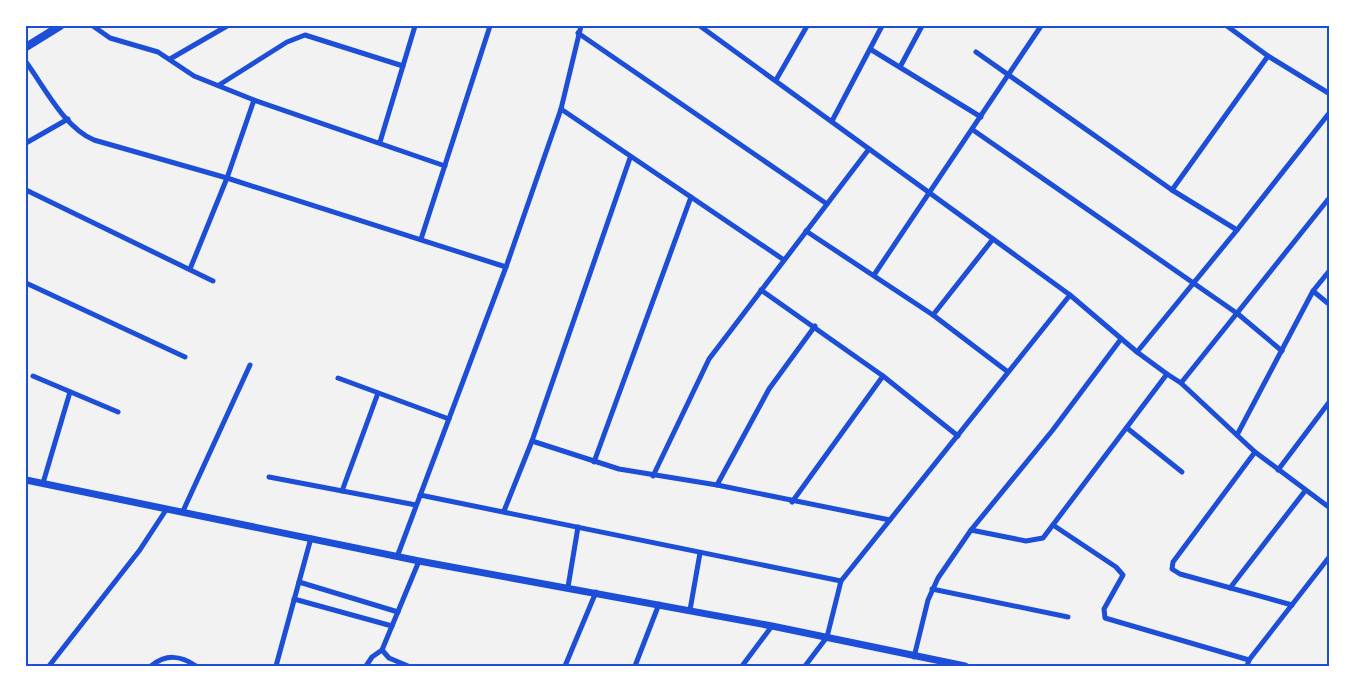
<svg xmlns="http://www.w3.org/2000/svg" width="1355" height="692" viewBox="0 0 1355 692" font-family="'Roboto Condensed',sans-serif">
<rect width="100%" height="100%" fill="#f2f2f2"/>
<g fill="none" stroke-linecap="round" stroke-linejoin="round">
<!-- minor -->
<g stroke="#1d4ed8" stroke-width="5">
<path d="M93,26l17,12 48,14 36,24 60,24 191,66"/>
<path d="M700,26l370,269"/>
<path d="M578,33l249,171"/>
<path d="M870,49l111,68"/>
<path d="M976,52l196,138"/>
<path d="M1268,56l62,38"/>
<path d="M170,59l57,-33"/>
<path d="M26,62c19,26 38,65 68,78l133,38 279,89"/>
<path d="M900,67l22,-41"/>
<path d="M776,80l31,-54"/>
<path d="M219,85l68,-43 18,-7 98,31"/>
<path d="M561,109l223,151"/>
<path d="M832,121l50,-95"/>
<path d="M973,130l265,184 44,37"/>
<path d="M380,142l35,-116"/>
<path d="M26,143l42,-24"/>
<path d="M26,190l187,91"/>
<path d="M1237,230l93,-118"/>
<path d="M806,231l127,84 75,57"/>
<path d="M421,239l69,-213"/>
<path d="M190,269l37,-91 27,-78"/>
<path d="M874,275l167,-249"/>
<path d="M26,283l159,74"/>
<path d="M761,290l122,86 75,60"/>
<path d="M1313,291l17,14"/>
<path d="M933,315l60,-76"/>
<path d="M1137,352l30,22"/>
<path d="M33,376l85,36"/>
<path d="M338,378l111,41"/>
<path d="M1181,383l74,69 75,56"/>
<path d="M1127,428l55,44"/>
<path d="M1237,435l76,-144 17,-21"/>
<path d="M532,441l87,28 98,16 173,35"/>
<path d="M1255,452l-82,110 -1,7 8,5 112,31"/>
<path d="M594,462l97,-265"/>
<path d="M1278,470l52,-69"/>
<path d="M653,476l56,-117 160,-210"/>
<path d="M269,477l147,28"/>
<path d="M43,483l27,-91"/>
<path d="M717,485l52,-96 46,-63"/>
<path d="M342,491l36,-98"/>
<path d="M420,495l421,86"/>
<path d="M792,502l91,-126"/>
<path d="M183,511l67,-146"/>
<path d="M504,511l28,-70 98,-283"/>
<path d="M1053,525l63,42 7,8 -19,34 1,9 144,42"/>
<path d="M971,530l55,11 17,-3 124,-164 14,9 149,-186"/>
<path d="M397,557l109,-290 55,-158 20,-83"/>
<path d="M299,582l99,30"/>
<path d="M568,587l10,-60"/>
<path d="M1230,588l75,-97"/>
<path d="M932,589l136,28"/>
<path d="M294,599l98,27"/>
<path d="M690,610l10,-57"/>
<path d="M914,657l14,-57 10,-22 33,-48 81,-99 69,-92"/>
<path d="M49,666l90,-115 27,-41"/>
<path d="M151,666c15,-12 29,-11 45,0"/>
<path d="M276,666l35,-128"/>
<path d="M366,666l6,-9 10,-7"/>
<path d="M408,666l-19,-8 -7,-8 37,-89"/>
<path d="M565,666l31,-74"/>
<path d="M635,666l24,-62"/>
<path d="M742,666l30,-40"/>
<path d="M805,666l22,-29 14,-56 229,-286 67,57 100,-122 -65,-40 96,-134 -41,-30"/>
<path d="M1247,666l2,-6 81,-104"/>
</g>
<!-- tertiary -->
<path stroke="#1d4ed8" stroke-width="7" d="M26,480l393,81 353,65 193,40"/>
<!-- secondary -->
<path stroke="#1d4ed8" stroke-width="8" d="M26,47l34,-21"/>
</g>
<!-- border -->
<rect width="1355" height="692" fill="none" stroke="#ffffff" stroke-width="54"/>
<rect x="27" y="27" width="1301" height="638" fill="none" stroke="#1d4ed8" stroke-width="2"/>
</svg>
